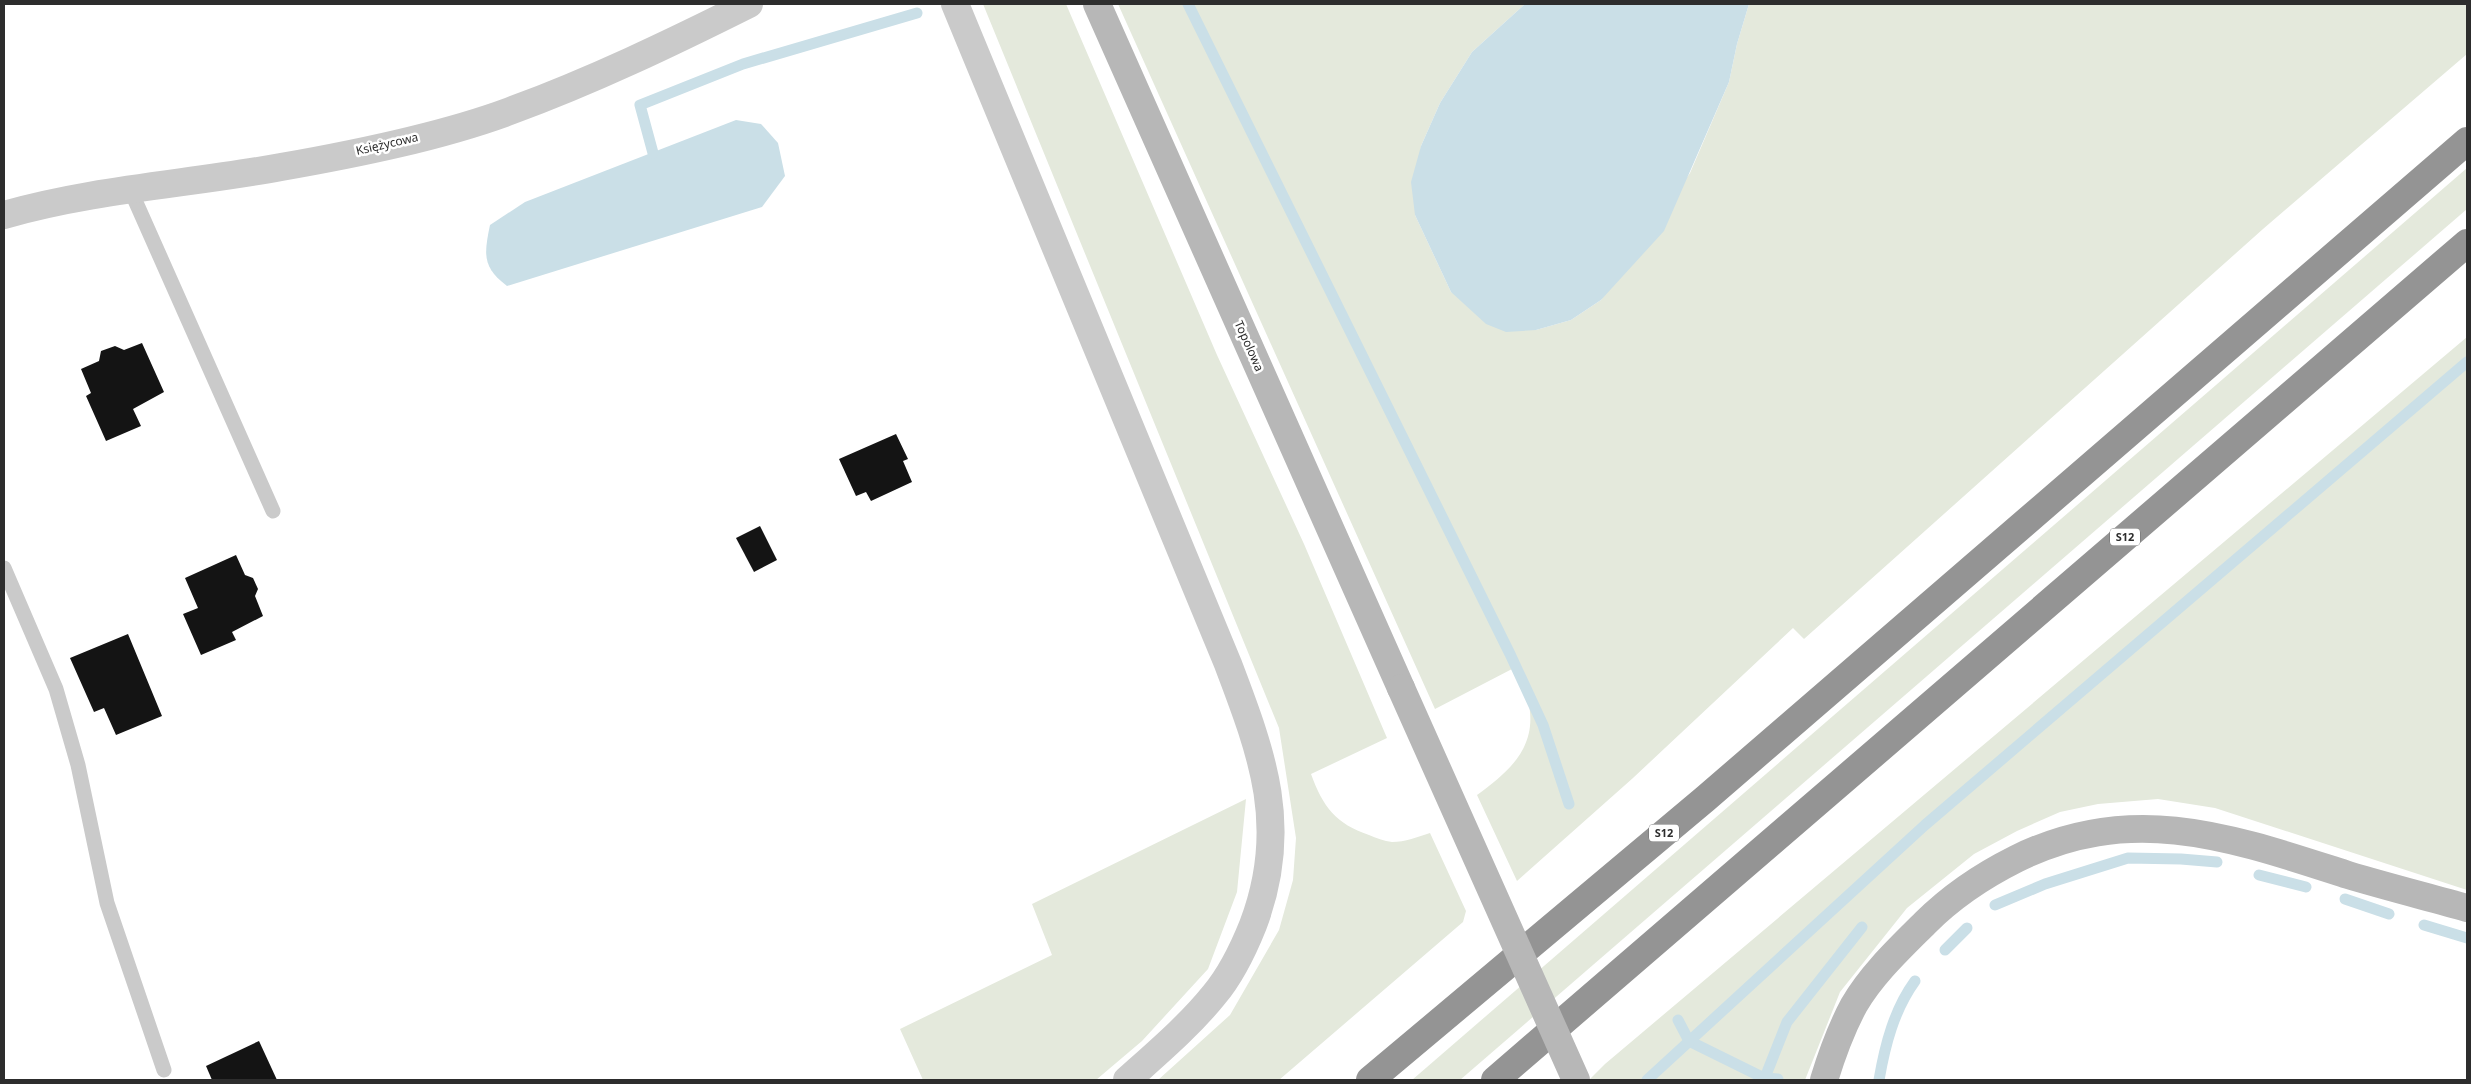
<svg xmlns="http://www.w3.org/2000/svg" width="2471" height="1084" viewBox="0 0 2471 1084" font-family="'Noto Sans',sans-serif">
<rect width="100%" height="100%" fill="#fff"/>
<!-- green -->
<g fill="#e4e9dc">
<path d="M983,4h83l151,351 87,189 83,194 -76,36c12,33 25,50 58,61 7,3 15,6 23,7 13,0 26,-5 38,-9l36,78 -3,11 -184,158h-121l72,-65 49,-85 14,-50 3,-42 -17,-110z"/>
<path d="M1118,4h407l-53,48 -32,51 -19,43 -6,69 36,77 85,38 35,-10 30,-20 89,-127 39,-91 8,-38 12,-40h718v50l-204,175 -459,410 -11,-11 -160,150 -116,103 -40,-86c33,-24 62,-49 51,-95 -3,-10 -11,-21 -16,-31l-77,40z"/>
<path d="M2467,168v41l-1007,871h-48z"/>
<path d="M2467,337v553l-252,-82 -57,-9 -60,5 -38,8 -43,19 -43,23 -67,54 -67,84 -35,88h-216l16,-16z"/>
<path d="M1246,799l-9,93 -29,77 -66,72 -46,39h-173l-23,-51 152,-74 -20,-51z"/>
</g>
<!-- water -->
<g fill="#cadfe7">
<path d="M1525,4h224l-12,40 -8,38 -65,149 -63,69 -30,20 -35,10 -30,2 -20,-8 -35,-32 -36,-77 -4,-33 10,-36 19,-43 32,-51z"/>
<path d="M736,120l25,4 17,19 7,33 -23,31 -255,79c-25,-19 -23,-32 -17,-61l35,-23z"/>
</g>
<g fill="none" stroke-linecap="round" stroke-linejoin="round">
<!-- stream -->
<g stroke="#cadfe7" stroke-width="11">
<path d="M1188,4l322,650 33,71 26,79"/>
<path d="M653,153l-13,-48 103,-41 174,-51"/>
<path d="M2259,875l47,12"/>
<path d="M2345,899l44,15"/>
<path d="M1995,905l50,-21 83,-26 53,1 36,3"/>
<path d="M2424,925l43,13"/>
<path d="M1945,950l22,-22"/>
<path d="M1678,1020l11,21 75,37 14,1"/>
<path d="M1647,1080l278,-255 542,-463"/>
<path d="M1764,1080l23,-58 75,-95"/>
<path d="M1879,1080c6,-35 15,-70 36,-99"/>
</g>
</g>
<!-- building -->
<g fill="#141414">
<path d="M142,343l22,49 -31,17 8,17 -35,15 -20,-45 5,-3 -10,-24 18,-8 2,-10 14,-5 9,4z"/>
<path d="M896,434l12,25 -5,2 9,21 -41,19 -5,-9 -10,4 -17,-37z"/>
<path d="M760,526l17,34 -23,12 -18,-34z"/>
<path d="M236,555l9,20 8,3 5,11 -3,7 8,20 -31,16 4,8 -35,15 -18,-41 15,-6 -13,-30z"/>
<path d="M128,634l34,82 -46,19 -12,-27 -10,4 -24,-54z"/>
<path d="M259,1041l18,39h-65l-6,-14z"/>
</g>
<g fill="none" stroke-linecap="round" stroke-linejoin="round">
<!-- lane -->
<g stroke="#cacaca" stroke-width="15">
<path d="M130,189l143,322"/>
<path d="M4,568l52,121 22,76 29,138 57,167"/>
</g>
<!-- street -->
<g stroke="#cacaca" stroke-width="28">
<path d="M955,4l273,660c35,92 62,164 25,261 -10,25 -22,50 -39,70 -25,31 -57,58 -87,85"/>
<path d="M4,215c91,-26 185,-31 277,-48 74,-13 159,-30 229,-56 82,-30 161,-68 239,-107"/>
</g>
<!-- secondary -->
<g stroke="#b7b7b7" stroke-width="28">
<path d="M1097,4l304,684"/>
<path d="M1824,1080c8,-26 17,-51 30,-75 18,-31 46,-57 71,-82 26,-26 57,-47 91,-64 116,-58 217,-21 332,16 40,12 80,22 119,33"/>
</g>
<!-- highway -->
<g stroke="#949494" stroke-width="28">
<path d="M1370,1080l335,-281 762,-658"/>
<path d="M1495,1080l972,-837"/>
</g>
<!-- secondary-bridge -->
<path stroke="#b7b7b7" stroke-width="28" d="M1401,688l175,392"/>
</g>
<g text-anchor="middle" stroke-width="5" stroke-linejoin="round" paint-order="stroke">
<!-- shield labels -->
<g fill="#fff" stroke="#6c6c6c" stroke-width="1">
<rect x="2110" y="528.5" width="30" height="17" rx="4"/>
<rect x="1649" y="824.5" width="30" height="17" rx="4"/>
</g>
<g font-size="11" font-weight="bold" fill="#2d2d2d">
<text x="2125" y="541">S12</text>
<text x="1664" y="837">S12</text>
</g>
<!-- street labels -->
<g font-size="12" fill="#2d2d2d" stroke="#fff">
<text transform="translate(387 144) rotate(-13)" y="4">Księżycowa</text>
<text transform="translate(1249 346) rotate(66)" y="4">Topolowa</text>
</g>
</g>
<!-- border -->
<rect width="2471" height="1084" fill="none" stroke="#2d2d2d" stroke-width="10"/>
</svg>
